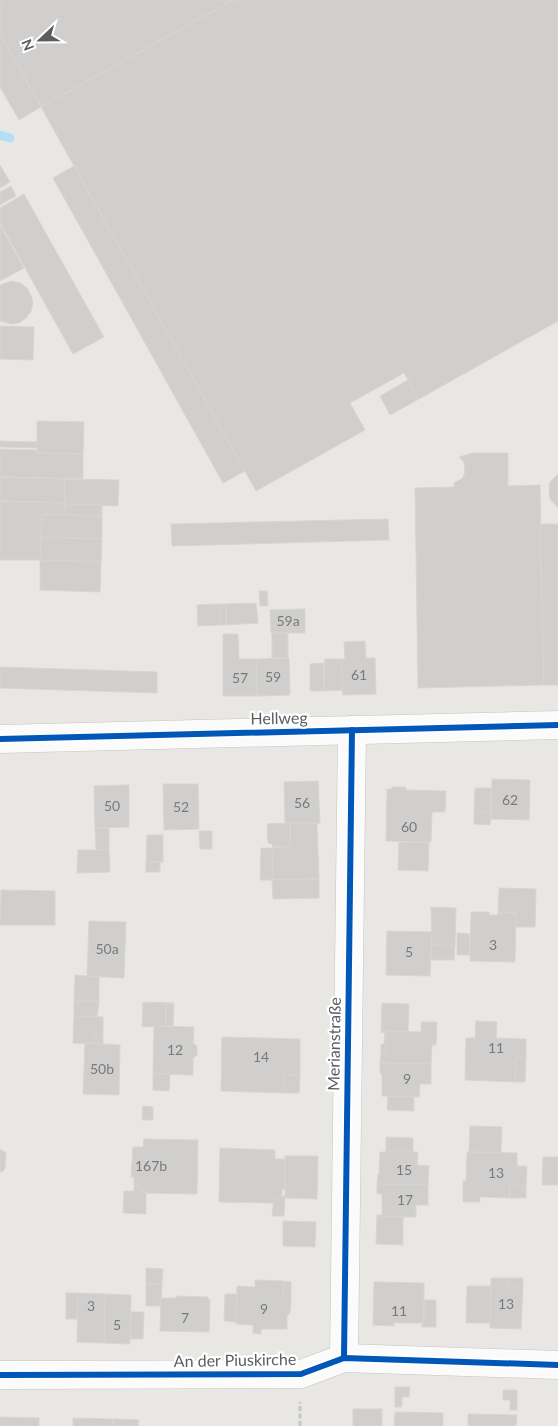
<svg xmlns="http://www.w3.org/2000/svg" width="558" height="1426" viewBox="0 0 558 1426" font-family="Lato,sans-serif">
<rect width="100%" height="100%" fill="#e9e7e3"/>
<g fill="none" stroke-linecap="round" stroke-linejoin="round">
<!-- stream -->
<path stroke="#b5dff5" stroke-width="9" d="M0,135l10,3"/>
</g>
<!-- building -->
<g fill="#d0cfcd" stroke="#d8d6d2">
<path d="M0,0h233l-192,107 -41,-74z"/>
<path d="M233,0h325v321l-139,78 -15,-26 -54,30 15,27 -109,61 -215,-384z"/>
<path d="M0,33l41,74 -22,13 -19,-33z"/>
<path d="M0,165l10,17 -10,6z"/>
<path d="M74,166l171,305 -22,12 -170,-305z"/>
<path d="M11,186l5,10 -16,9v-13z"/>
<path d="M24,194l80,143 -31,17 -73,-131v-15z"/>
<path d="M0,225l24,43 -24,13z"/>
<path d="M11,281l9,2 7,5 4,7 2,8 -2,8 -5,7 -7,5 -8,1 -11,-3v-36z"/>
<path d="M0,326l34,1 -1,33 -33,-1z"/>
<path d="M408,380l11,19 -29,16 -10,-19z"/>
<path d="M37,421l47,1 -1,32 -46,-1z"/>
<path d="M0,441l37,1v6l-37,-1z"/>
<path d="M0,449l36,1 1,3 46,1v25l-83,-2z"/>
<path d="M472,453h36v33l32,-1 4,200 -126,3 -3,-200 39,-1v-4l9,-5 2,-6 -1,-10 -5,-5z"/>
<path d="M558,474v34l-8,-9 -1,-9 1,-8z"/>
<path d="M0,477l65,2v24l-65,-2z"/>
<path d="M65,479l54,1 -1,26 -53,-2z"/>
<path d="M0,501l65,2v12l-23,-1 -2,46h-40z"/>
<path d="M65,504l37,1v11l-37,-1z"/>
<path d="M42,514l60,2v23l-61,-2z"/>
<path d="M388,519l1,21 -217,6 -1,-22z"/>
<path d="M540,524h18v161h-14z"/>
<path d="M41,537l61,2 -1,23 -61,-2z"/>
<path d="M40,560l61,2 -1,30 -60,-2z"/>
<path d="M259,591h8l1,15h-8z"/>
<path d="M256,603l2,20 -32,2v-21z"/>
<path d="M219,604l1,21 -22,1 -1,-21z"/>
<path d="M219,604h7v21h-6z"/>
<path d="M305,609v24h-34l-1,-23z"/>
<rect x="272" y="633" width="16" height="25"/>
<path d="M223,634h15l1,25h17l1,37h-34z"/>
<path d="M365,641l1,17h9l1,36 -33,1 -2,-36h4l-1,-17z"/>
<path d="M289,658l1,37 -33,1 -1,-37z"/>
<path d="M325,659h16l2,31 -19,1z"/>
<path d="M324,663v28h-14v-27z"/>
<path d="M0,667l157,5v21l-157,-5z"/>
<path d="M492,779l38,1 -1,40 -38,-1z"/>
<path d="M318,781l2,42 -35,1 -1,-42z"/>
<path d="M163,784h35l1,45 -35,1z"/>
<path d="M129,785v42l-34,1 -1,-42z"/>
<path d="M392,787h14v3l40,1 -1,21h-13l-1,30 -45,-1 1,-52h5z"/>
<path d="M475,788h16v24l-17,-1z"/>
<path d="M474,811l17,1 -1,13 -16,-1z"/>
<path d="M290,823h27l2,56 -47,1 1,-36v3h17z"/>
<path d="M290,823v24h-17l-1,-3 -4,-1 -1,-19z"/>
<path d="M95,828h14v22h-13z"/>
<path d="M199,831h13v18h-12z"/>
<path d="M147,835h16v27h-17z"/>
<path d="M399,842h30l-1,29 -30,-1z"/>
<path d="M261,848h12l-1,32h-12z"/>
<path d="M78,850h31l1,22 -33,1z"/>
<rect x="146" y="862" width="14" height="10"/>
<path d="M319,879v19l-46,1 -1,-19z"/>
<path d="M499,888l37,1 -1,38h-20l1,-14h-18z"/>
<path d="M1,890l54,1v34h-55z"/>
<path d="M431,907l25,1 -1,38 -23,-1z"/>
<path d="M471,912h18v3h9v-2h18l-1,49 -45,-1z"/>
<path d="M89,921l37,1 -2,56 -37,-2z"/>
<path d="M387,931l45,1 -2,44 -44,-1z"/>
<path d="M457,933l13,1v21h-13z"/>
<path d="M432,945l23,1 -1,14h-23z"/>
<path d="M75,975l24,2v25l-25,-1z"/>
<path d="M74,1001h25l-2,16 -23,-1z"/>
<path d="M143,1002l31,1 -8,1v22l-24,1z"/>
<path d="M382,1003l27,1 -1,28 -27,-1z"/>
<path d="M166,1004h8l-1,22h-7z"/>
<path d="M74,1016l29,1v16l-7,3 -1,8 -22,-1z"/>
<path d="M476,1021l21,1 -1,16 30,1v19h-10l-1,24 -50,-2 1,-42h9z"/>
<path d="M421,1022h16l-1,23h-4l-1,19 -51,-1 1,-10h5l1,-20 -6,-1v-1l40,1z"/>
<path d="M154,1026l40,1 -1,16 4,3v9l-4,3v17l-40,-1z"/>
<path d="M385,1032l2,1 -1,20h-5v-9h3z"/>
<path d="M101,1033h2v11h-8l1,-8z"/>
<path d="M222,1037l78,2v36h-16l-1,18 -62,-2z"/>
<path d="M85,1043l35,2 -1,50 -36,-1z"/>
<path d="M516,1058h10l-1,24h-10z"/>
<path d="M380,1063l51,1v20h-11l-1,13 -37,-1v-22l-2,-1z"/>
<path d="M153,1074h17l-1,17 -16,-1z"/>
<path d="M284,1075h16l-1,18h-16z"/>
<path d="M388,1096l26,1v14l-27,-1z"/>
<path d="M143,1106l10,1v13h-11z"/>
<path d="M470,1126l32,1 -1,26 -32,-1z"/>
<path d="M386,1137l27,1v15l-27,-1z"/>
<path d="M144,1139l54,1 -1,54 -55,-1v-7h-8v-9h-3l2,-30h10z"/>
<path d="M220,1148l55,2v9h11l-1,30h-3v8h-8v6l-55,-1z"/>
<path d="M0,1149l6,4 -1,16 -3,3h-2z"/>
<path d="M380,1152h38l-1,13 12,1 -1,19 -51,-1 1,-10h1z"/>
<path d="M467,1152l50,1v13h10l-1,20 -16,-1v13l-30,-1v5h-17v-21h3z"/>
<path d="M285,1156h33l-1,43 -32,-1z"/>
<path d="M543,1157h15v28h-16z"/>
<path d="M377,1184l51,1v20h-12v12h-34v-23h-5z"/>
<path d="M510,1185l16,1v12h-16z"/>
<path d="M134,1186h8v7l4,-1v22l-23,-1 1,-22h10z"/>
<path d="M282,1196h3l-1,20h-12l2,-19z"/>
<path d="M377,1215h5v2h21v28l-27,-1z"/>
<path d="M283,1221l33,1 -1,25 -32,-1z"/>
<path d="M146,1268l17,1 -1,15h-16z"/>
<path d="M491,1278h17v8l15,1 -2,42 -31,-1z"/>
<path d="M508,1278h15v9l-15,-1z"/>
<path d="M255,1280l29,1 -1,16 8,8 -1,8 -3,3v13h-26v5l-8,-1v-8l-17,-1 1,-38 18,1z"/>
<path d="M284,1281l7,1v23l-8,-8z"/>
<path d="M374,1282l50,1v40h-30v3l-21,-1z"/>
<path d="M146,1284h16l-1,22h-15z"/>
<path d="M467,1286h24l-1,37h-24z"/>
<rect x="66" y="1293" width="12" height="26"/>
<path d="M78,1293l27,1 -1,49 -27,-1z"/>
<path d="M105,1294l26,1 -1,49 -26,-1z"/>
<path d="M225,1294h12l-1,28 -12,-1z"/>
<path d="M176,1296l32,1v2l2,1 -1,32 -49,-1 1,-33h15z"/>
<path d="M424,1300h12v27h-14v-4h2z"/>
<path d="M131,1312h13l-1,27h-13z"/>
<path d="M395,1387h15l-1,10h-7v10h-7z"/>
<path d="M503,1390h14v20h-7v-10h-7z"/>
<rect x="353" y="1409" width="29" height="17"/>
<path d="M395,1412l48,1v13h-49z"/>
<path d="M468,1414l49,1 -1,11h-48z"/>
<path d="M0,1417l39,1v8h-39z"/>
<path d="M73,1418l40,1v7h-40z"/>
<path d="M113,1419l26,1 -1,6h-25z"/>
</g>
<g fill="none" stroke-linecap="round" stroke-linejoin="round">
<!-- minor casing -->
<g stroke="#c4c4c3" stroke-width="29">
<g id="minor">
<path d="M0,739l558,-14"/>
<path d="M344,1358l8,-628"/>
<path d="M0,1375l301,-1 43,-16 214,7"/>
</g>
</g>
<!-- path -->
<path stroke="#c4c9c6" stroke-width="3" stroke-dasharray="5 2.5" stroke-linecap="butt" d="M300,1426v-24"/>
<!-- minor -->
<use href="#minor" stroke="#fcfbfb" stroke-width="28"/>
<!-- cycleway casing -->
<g stroke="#fff" stroke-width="9">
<g id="cycleway">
<path d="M0,739l558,-14"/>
<path d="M344,1358l8,-628"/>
<path d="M0,1375l301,-1 43,-16 214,7"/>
</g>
</g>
<!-- cycleway -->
<use href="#cycleway" stroke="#0057b8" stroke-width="6"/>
</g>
<g text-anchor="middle" stroke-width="4.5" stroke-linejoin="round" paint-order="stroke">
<!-- number labels -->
<g font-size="14" fill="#787b7d">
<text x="288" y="626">59a</text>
<text x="359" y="680">61</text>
<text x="273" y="682">59</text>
<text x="240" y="683">57</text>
<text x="510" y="805">62</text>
<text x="302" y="808">56</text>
<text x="112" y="811">50</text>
<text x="181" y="812">52</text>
<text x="409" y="832">60</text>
<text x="493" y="950">3</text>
<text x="107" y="954">50a</text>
<text x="409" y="957">5</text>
<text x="496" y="1053">11</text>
<text x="175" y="1055">12</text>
<text x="261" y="1062">14</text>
<text x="102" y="1074">50b</text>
<text x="407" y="1084">9</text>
<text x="151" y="1171">167b</text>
<text x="404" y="1175">15</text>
<text x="496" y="1178">13</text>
<text x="405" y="1205">17</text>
<text x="506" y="1309">13</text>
<text x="91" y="1311">3</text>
<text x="264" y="1314">9</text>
<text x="399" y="1316">11</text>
<text x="185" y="1323">7</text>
<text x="117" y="1330">5</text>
</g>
<!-- street labels -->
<g font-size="16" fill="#595d61" stroke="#fff">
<text transform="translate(279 718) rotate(-1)" y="6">Hellweg</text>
<text transform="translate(334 1044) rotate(-89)" y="6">Merianstraße</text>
<text transform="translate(235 1360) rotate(-1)" y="6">An der Piuskirche</text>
</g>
</g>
<!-- north arrow -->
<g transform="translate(40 40) rotate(248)" stroke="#ffffff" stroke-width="4" paint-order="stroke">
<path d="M0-4L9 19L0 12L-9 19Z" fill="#595d61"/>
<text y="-8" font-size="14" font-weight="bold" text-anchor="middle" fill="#595d61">N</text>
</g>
</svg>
